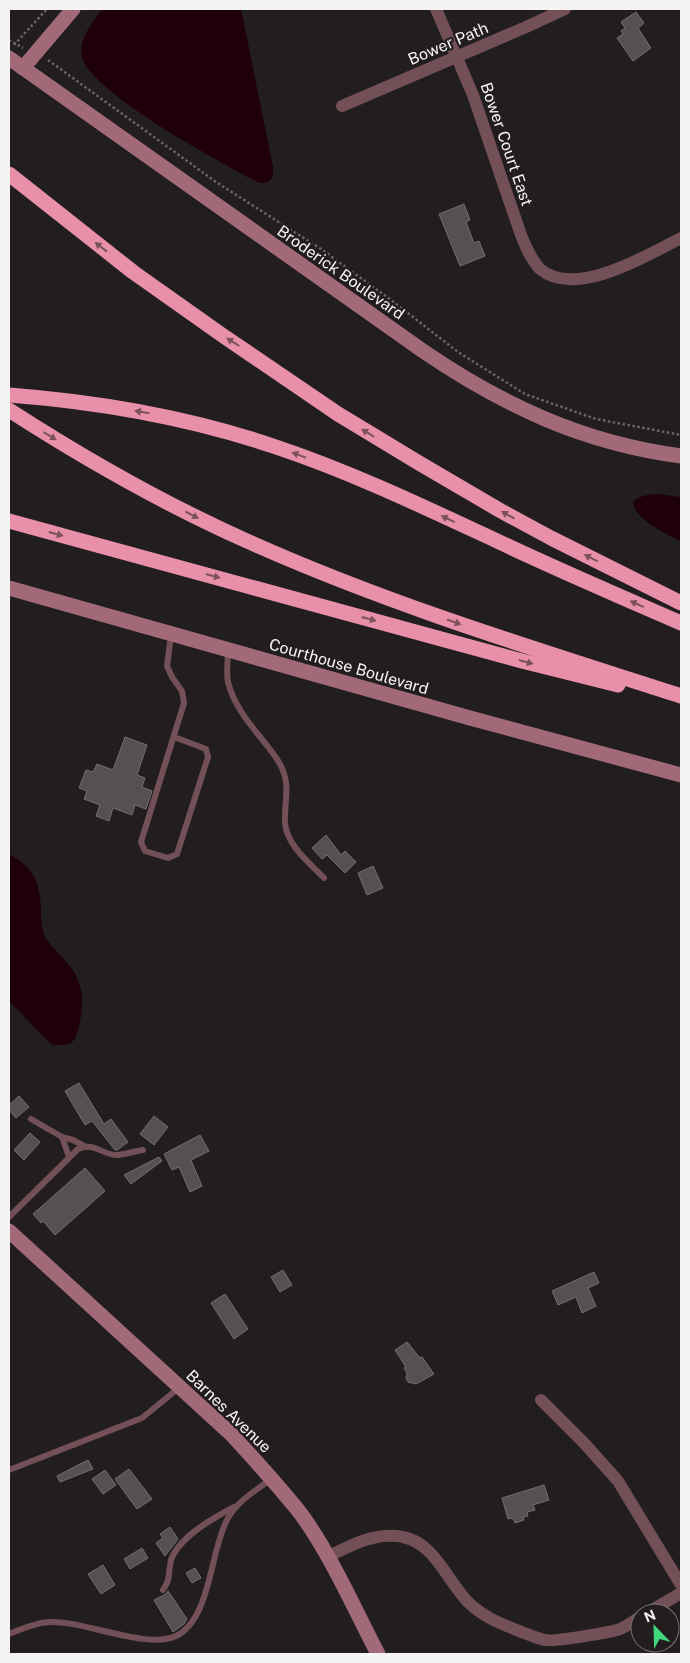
<svg xmlns="http://www.w3.org/2000/svg" width="690" height="1663" viewBox="0 0 690 1663" font-family="'Public Sans',sans-serif">
<rect width="100%" height="100%" fill="#221e1f"/>
<!-- water -->
<g fill="#1f0009">
<path d="M102,9h139l32,158c1,11 -4,19 -16,15 -35,-19 -166,-89 -175,-125 -4,-18 11,-35 20,-48z"/>
<path d="M657,494l24,3v44c-15,-7 -47,-22 -48,-39 7,-7 14,-7 24,-8z"/>
<path d="M9,854c27,15 32,31 32,60 0,8 1,16 4,23 7,12 20,21 28,33 4,7 8,16 9,25 1,10 -2,37 -8,45 -6,6 -14,5 -22,5l-43,-44z"/>
</g>
<!-- building -->
<g fill="#555051" stroke="#736e6f">
<path d="M636,12l8,11 -6,5 13,20 -18,13 -16,-23 6,-4 -2,-3 4,-3 -4,-6z"/>
<path d="M464,204l6,16 -4,2 8,21 5,-2 6,15 -25,10 -21,-52z"/>
<path d="M125,737l22,8 -10,30 8,3 -3,9 10,4 -6,18 -11,-4 -3,10 -19,-7 -4,13 -13,-5 4,-11 -16,-6 3,-8 -8,-3 7,-18 7,2 4,-8 16,6z"/>
<path d="M326,835l15,20 4,-4 11,11 -11,11 -18,-18 -5,4 -10,-11z"/>
<path d="M373,866l10,22 -16,7 -9,-22z"/>
<path d="M79,1083l25,41 7,-5 17,23 -11,8h-2l-23,-29 -7,4 -20,-34z"/>
<path d="M19,1096l10,11 -13,11 -7,-8v-5z"/>
<path d="M154,1116l14,11 -14,18 -14,-11z"/>
<path d="M30,1133l10,9 -16,18 -10,-10z"/>
<path d="M200,1135l9,16 -18,9 11,26 -12,6 -11,-25 -7,3 -8,-16z"/>
<path d="M159,1157l3,4 -31,23 -7,-9z"/>
<path d="M85,1168l20,23 -50,44 -12,-14 -2,2 -8,-9z"/>
<path d="M283,1270l9,15 -12,7 -9,-15z"/>
<path d="M594,1272l5,11 -11,5 8,18 -14,7 -6,-16 -18,8 -6,-14z"/>
<path d="M225,1294l23,35 -14,10 -23,-36z"/>
<path d="M407,1342l13,16 2,-1 12,17 -18,10 -8,-2 -2,-4 1,-5 -3,-5 2,-1 -11,-17z"/>
<path d="M88,1460l5,9 -33,13 -3,-6z"/>
<path d="M129,1469l23,30 -15,10 -22,-30z"/>
<path d="M105,1470l11,15 -13,9 -11,-15z"/>
<path d="M544,1485l5,15 -16,5 2,5 -8,2 1,4 -5,1 1,3 -9,3 -2,-5 -5,1 -6,-21z"/>
<path d="M170,1527l8,12 -13,17 -9,-13 7,-5 -3,-4z"/>
<path d="M142,1548l6,10 -18,11 -6,-10z"/>
<path d="M103,1565l12,20 -14,9 -13,-20z"/>
<path d="M195,1568l6,10 -9,5 -6,-10z"/>
<path d="M168,1591l19,28 -3,5 -11,8 -19,-32 12,-6z"/>
</g>
<g fill="none" stroke-linecap="round" stroke-linejoin="round">
<!-- path -->
<g stroke="#696667" stroke-width="2.5" stroke-dasharray="2.5 2.5" stroke-linecap="butt">
<path d="M9,40l14,8"/>
<path d="M14,45l33,-36"/>
<path d="M48,60l168,122 105,67 70,51 67,52 67,42 71,25 85,16"/>
</g>
<!-- lane -->
<g stroke="#734f58" stroke-width="6">
<path d="M171,635l-4,31 5,11 10,14 2,12 -43,139 4,9 23,7 9,-4 31,-97 -2,-8 -32,-12"/>
<path d="M228,651c0,10 -2,21 0,31 5,21 19,39 33,56 7,9 15,18 20,28 10,20 3,36 4,57 2,23 25,40 39,55"/>
<path d="M31,1119l31,18 7,20"/>
<path d="M62,1137l11,3 11,6"/>
<path d="M9,1217l69,-68c16,-7 23,5 38,6 8,0 19,-4 27,-5"/>
<path d="M9,1470l133,-52 38,-31"/>
<path d="M163,1590c8,-11 5,-18 8,-30 8,-23 42,-42 63,-53"/>
<path d="M9,1634c12,-5 26,-11 40,-12 34,-2 98,28 127,14 35,-17 34,-85 51,-116 9,-18 28,-29 44,-41"/>
</g>
<!-- street -->
<g stroke="#734f58" stroke-width="12">
<path d="M436,9l37,86 48,140c5,12 10,25 19,34 35,30 108,-14 141,-31"/>
<path d="M342,106l184,-79 39,-18"/>
<path d="M541,1400l43,43 34,38 63,104"/>
<path d="M327,1557c23,-11 49,-26 76,-20 32,6 44,44 65,65 16,16 36,23 56,31 7,2 14,6 22,7 7,2 67,-8 74,-11 7,-3 14,-8 20,-12"/>
<path d="M647,1613l34,-20"/>
</g>
<!-- secondary -->
<g stroke="#a26979" stroke-width="15">
<path d="M9,58l414,293c81,55 160,92 258,105"/>
<path d="M23,68l50,-59"/>
<path d="M9,588l461,130 211,57"/>
<path d="M9,1231l222,203c24,26 48,52 70,80 31,43 53,94 77,140"/>
</g>
<!-- highway -->
<g stroke="#e890a9" stroke-width="15">
<path d="M9,174l124,98 89,63 116,79 81,49 82,48 50,27 130,65"/>
<path d="M9,395c91,7 183,23 270,53 74,25 145,59 216,92 61,29 124,56 186,83"/>
<path d="M9,410c76,49 155,94 238,131 140,63 288,108 434,155"/>
<path d="M9,521l513,140 96,24"/>
</g>
</g>
<!-- one-way arrows -->
<defs><path id="oneway-solid" d="M-6-.8H1V-3.2L6.5 0L1 3.2V.8H-6Z" transform="scale(1.25)"/></defs>
<g fill="#7b515d">
<use href="#oneway-solid" transform="translate(101 247) rotate(-142)"/>
<use href="#oneway-solid" transform="translate(233 342) rotate(-148)"/>
<use href="#oneway-solid" transform="translate(142 412) rotate(-170)"/>
<use href="#oneway-solid" transform="translate(368 433) rotate(-148)"/>
<use href="#oneway-solid" transform="translate(50 436) rotate(31)"/>
<use href="#oneway-solid" transform="translate(299 455) rotate(-160)"/>
<use href="#oneway-solid" transform="translate(192 515) rotate(28)"/>
<use href="#oneway-solid" transform="translate(508 515) rotate(-151)"/>
<use href="#oneway-solid" transform="translate(448 519) rotate(-155)"/>
<use href="#oneway-solid" transform="translate(56 534) rotate(15)"/>
<use href="#oneway-solid" transform="translate(591 558) rotate(-153)"/>
<use href="#oneway-solid" transform="translate(213 576) rotate(15)"/>
<use href="#oneway-solid" transform="translate(637 604) rotate(-156)"/>
<use href="#oneway-solid" transform="translate(369 619) rotate(15)"/>
<use href="#oneway-solid" transform="translate(454 622) rotate(19)"/>
<use href="#oneway-solid" transform="translate(526 662) rotate(15)"/>
</g>
<g text-anchor="middle" stroke-width="4.5" stroke-linejoin="round" paint-order="stroke">
<!-- street labels -->
<g font-size="16" fill="#f6f3f4" stroke="#221e1f">
<text transform="translate(448 43) rotate(-23)" y="6">Bower Path</text>
<text transform="translate(507 144) rotate(71)" y="6">Bower Court East</text>
<text transform="translate(341 272) rotate(35)" y="6">Broderick Boulevard</text>
<text transform="translate(349 666) rotate(16)" y="6">Courthouse Boulevard</text>
<text transform="translate(229 1411) rotate(44)" y="6">Barnes Avenue</text>
</g>
</g>
<!-- border -->
<rect width="690" height="1663" fill="none" stroke="#f6f3f4" stroke-width="20"/>
<!-- north arrow -->
<g transform="translate(655 1628) rotate(337)"><circle r="24" fill="#221e1f" stroke="#777374"/>
<path d="M0-4L9 19L0 12L-9 19Z" fill="#42d77c"/>
<text y="-8" font-size="14" font-weight="bold" text-anchor="middle" fill="#f6f3f4">N</text>
</g>
</svg>
